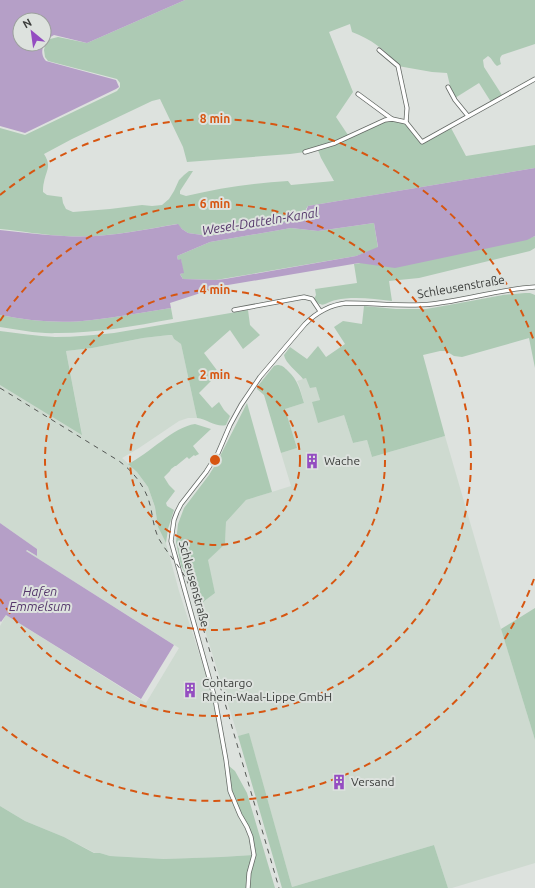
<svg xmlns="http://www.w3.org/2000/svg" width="535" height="888" viewBox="0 0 535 888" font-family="Ubuntu,sans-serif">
<rect width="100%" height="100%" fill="#dde2de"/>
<!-- built -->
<g fill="#cedad0">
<path d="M169,335h3l2,4 7,5 16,74h-9l-9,3 -40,27 -17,10 15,14 11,15 7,20 3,20 8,16 13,48 35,109 12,70 2,21 10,24 8,12 4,10 3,18 -32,2 -57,2 -54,-3 -10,-3h-5l-31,-16 -39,-16 -25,-15v-180l6,-11 140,88 33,-55 -153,-97v-1l11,6v-7l-37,-26v-138l82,49 -16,-83 26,-3 51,-10z"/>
<path d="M306,378l10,8 4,14 -8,3 32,12 9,28 14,-3 5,17 73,-21 56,193 34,111v123l-83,25h-4l-14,-43 -142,42 -43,-153 -11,2 -41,-131 6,-3 12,-9 -8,-33 18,-16 1,-22 20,-22 45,-14 -10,-33 16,-5 -12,-39 19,-6 -5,-18 -2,-4z"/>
</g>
<!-- green -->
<g fill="#adcab4">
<path d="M185,0h350v44l-33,11c-3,3 -2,6 -1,9l-4,2c-4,-3 -5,-8 -9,-10l-5,4 1,7 18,28 -11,7 -12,-19 -24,15 -3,-4 -5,-21 -15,-1 -34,-6c-11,-16 -28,-27 -46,-34l-2,-8 -21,8 24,60 -17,25 12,18 -14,6 -18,6 -11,5 -15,2 -103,8 -4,-15 -23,-48 -8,2 -80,38 -28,15c8,12 2,17 0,28 -1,3 -1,7 -1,10l4,3 15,2 1,6 3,6 7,3 37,-3 32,-4 10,1 10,-1 7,-6 5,-8 5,-11 5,-5 5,-4h4l-13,20v3l6,2c33,-8 67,-13 102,-15l3,4 43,-4 -13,-23 -3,-8 15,-5 52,-23c20,-6 27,8 37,22l29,-16 15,28 69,-11v23l-227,38 -2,3 -1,5 -14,7 -6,2 -76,13 -21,-3 -6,-4 -5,-5c-36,6 -76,15 -113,12 -21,-1 -43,-5 -64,-7v-101l25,7 92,-44 3,-4v-4l-3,-4 -69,-18 -3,-4 -1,-7 1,-5 5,-6 8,-2 29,6z"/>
<path d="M374,223l4,25 -22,8 -140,24 -33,-1 -3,-5 3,-1 -2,-13h-3l-1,-4 33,-14 81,-14 27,3z"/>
<path d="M535,236v12l-5,3 -111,27 -30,3 3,20c-18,-2 -38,-5 -56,-1 -11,2 -13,10 -22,-1l2,-4 -1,-6 42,-6 -3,-19 179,-27z"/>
<path d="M525,293h5l5,2v73l-6,-30 -67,19 -8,-1 -8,-5h-6l-17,4 22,81 -73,21 -5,-17 -14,3 -9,-28 -26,8 -6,-21 8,-2 -4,-13 -6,1 -4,-10 -3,1c-5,-7 -18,-16 -19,-24l6,-8 17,12 11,-13 8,11 19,-13 -11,-17 9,-6 19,3 2,-18 32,3h30l23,-4 54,-10z"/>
<path d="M171,308l2,11c-39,7 -76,14 -115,14 -19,1 -39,-3 -58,-6v-12c30,6 61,9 92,5 26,-3 52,-8 79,-12z"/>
<path d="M248,310l2,15 10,10 -17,14 -13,-19 -26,23 15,20 -20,20 13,15 7,-6 5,8 6,6 -4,9c-9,3 -19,-6 -29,-7l-16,-74 -7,-5 -2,-4h-3l-26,3 -51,10 -26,3 16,84 -82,-50v-54c18,2 37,5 55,6 20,0 39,-2 59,-4z"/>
<path d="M277,365c5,0 7,2 11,6 10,9 12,19 16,32l-19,6 12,39 -16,5 -17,-58 -7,-6v-2l17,-21z"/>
<path d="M247,403l25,89 -26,8 -20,22 -1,22 -17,16 7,33 -12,9 -6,3 -8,-25 -8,-14 -5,-24 2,-18 6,-16 25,-33 8,-13z"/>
<path d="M195,424l16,5 -18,17 6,8 -4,2 -1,-1 -5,4 -2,-2 -11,9h-1l-4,3 -1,2 -6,6 5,8 6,6 -9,12 1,3 7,4 -6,19 -2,14 -8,-16 -3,-20 -7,-20 -11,-15 -9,-8c21,-10 45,-37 67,-40z"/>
<path d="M535,608v132l-34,-111z"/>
<path d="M249,733l43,154 142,-42 14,43h-166l-44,-152z"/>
<path d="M229,766l6,5 12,22 28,95h-26l2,-15 5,-19 -3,-17 -5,-10 -7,-13 -10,-23z"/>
<path d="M0,806l25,15 39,16 30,16h6l10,3 54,3 57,-2 32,-2 -6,33h-247z"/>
</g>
<!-- water -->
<g fill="#b59fc7" fill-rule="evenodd">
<path d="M0,0h185l-98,43 -33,-8c-10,5 -16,17 -8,26l70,19 3,7 -3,2 -91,44 -25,-7zM20,20h24v24h-24z"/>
<path d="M535,168v68l-8,4 -132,28 -36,-5 -137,23 -52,17 1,5c-27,4 -53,9 -79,12 -31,4 -62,1 -92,-5v-85c21,2 43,5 64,6 38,3 77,-6 114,-12l4,5 6,4 21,3 82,-15 14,-7 3,-8zM374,223l4,24 -22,9 -131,23 -9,1 -33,-1 -2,-3 -1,-2 4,-1 -3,-14 -3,1 -1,-4 33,-14 81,-14 27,3z"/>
<path d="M0,523l37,26v7l-10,-6 -1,1 148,94 -33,54 -135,-84 -5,7 -1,-1z"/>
</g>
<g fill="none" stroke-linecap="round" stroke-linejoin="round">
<!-- street casing -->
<g stroke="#646965" stroke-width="5">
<g id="street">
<path d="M379,50l19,16 9,42 -1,14"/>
<path d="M448,87l7,13 13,16"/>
<path d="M358,94l34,25"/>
<path d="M305,152l30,-9 50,-23 7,-1 14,3 16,20 113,-63"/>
<path d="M234,310l70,-13 8,2 8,12"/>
<path d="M248,888l1,-15 5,-18 -3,-18 -4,-10 -7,-12 -10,-24 -4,-31 -11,-61 -44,-158 3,-21 3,-8 4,-8 25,-32 12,-19 12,-28 11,-20 19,-28 45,-53c12,-12 24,-19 41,-21 29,0 58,4 86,1 35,-4 68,-15 103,-17"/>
</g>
</g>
<!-- street -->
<use href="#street" stroke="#fff" stroke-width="3.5"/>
<!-- rail -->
<path stroke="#555855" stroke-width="1" stroke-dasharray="5 5" stroke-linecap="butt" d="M0,388l119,73c16,12 28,28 32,48 2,10 3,20 8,30 8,14 19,25 26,38 4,7 6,14 9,20l85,291"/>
</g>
<!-- distance rings -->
<g fill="none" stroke="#d75611" stroke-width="2" stroke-dasharray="7 5">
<circle cx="215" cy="460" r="85"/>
<circle cx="215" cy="460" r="170"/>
<path d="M0 321A256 256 0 1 1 0 599"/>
<path d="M534 579A341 341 0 0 1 0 725M0 195A341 341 0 0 1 534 341"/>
</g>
<!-- icons -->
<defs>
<g id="building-bare" transform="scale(1.2)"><path d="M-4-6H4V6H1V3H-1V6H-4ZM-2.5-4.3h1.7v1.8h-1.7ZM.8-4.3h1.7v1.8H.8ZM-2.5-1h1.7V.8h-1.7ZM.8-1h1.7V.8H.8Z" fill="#944dc1" stroke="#dde2de" stroke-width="2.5" paint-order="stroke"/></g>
</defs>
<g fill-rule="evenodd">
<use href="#building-bare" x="312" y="461"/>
<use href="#building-bare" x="190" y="690"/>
<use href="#building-bare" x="339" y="782"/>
</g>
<g text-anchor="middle" stroke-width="4" stroke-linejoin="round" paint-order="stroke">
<!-- street labels -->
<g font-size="12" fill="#3b3d3b" stroke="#dde2de">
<text transform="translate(461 287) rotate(-10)" y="4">Schleusenstraße</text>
<text transform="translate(194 584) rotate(75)" y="4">Schleusenstraße</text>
</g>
<!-- poi labels -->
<g font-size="12" fill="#3b3d3b" stroke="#dde2de" text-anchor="start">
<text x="324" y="465">Wache</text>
<text x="202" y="687">Contargo<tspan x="202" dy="14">Rhein-Waal-Lippe GmbH</tspan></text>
<text x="351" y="786">Versand</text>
</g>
<!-- water labels -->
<g font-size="13" font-style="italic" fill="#56386c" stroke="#dde2de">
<text transform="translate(260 221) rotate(-9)" y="5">Wesel-Datteln-Kanal</text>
<text x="40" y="596">Hafen<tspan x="40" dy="15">Emmelsum</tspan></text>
</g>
</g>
<circle cx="215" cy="460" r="6" fill="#d75611" stroke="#dde2de" stroke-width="2"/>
<g font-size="12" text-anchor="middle" font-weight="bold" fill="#d75611" stroke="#dde2de" stroke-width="4" stroke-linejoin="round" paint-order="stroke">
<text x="215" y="123">8 min</text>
<text x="215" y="208">6 min</text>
<text x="215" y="294">4 min</text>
<text x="215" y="379">2 min</text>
</g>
<!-- north arrow -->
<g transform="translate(32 32) rotate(331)"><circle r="19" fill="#dde2de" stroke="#9ca09d"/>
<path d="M0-3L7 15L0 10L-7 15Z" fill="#944dc1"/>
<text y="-6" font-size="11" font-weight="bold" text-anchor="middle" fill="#3b3d3b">N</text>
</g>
</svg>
